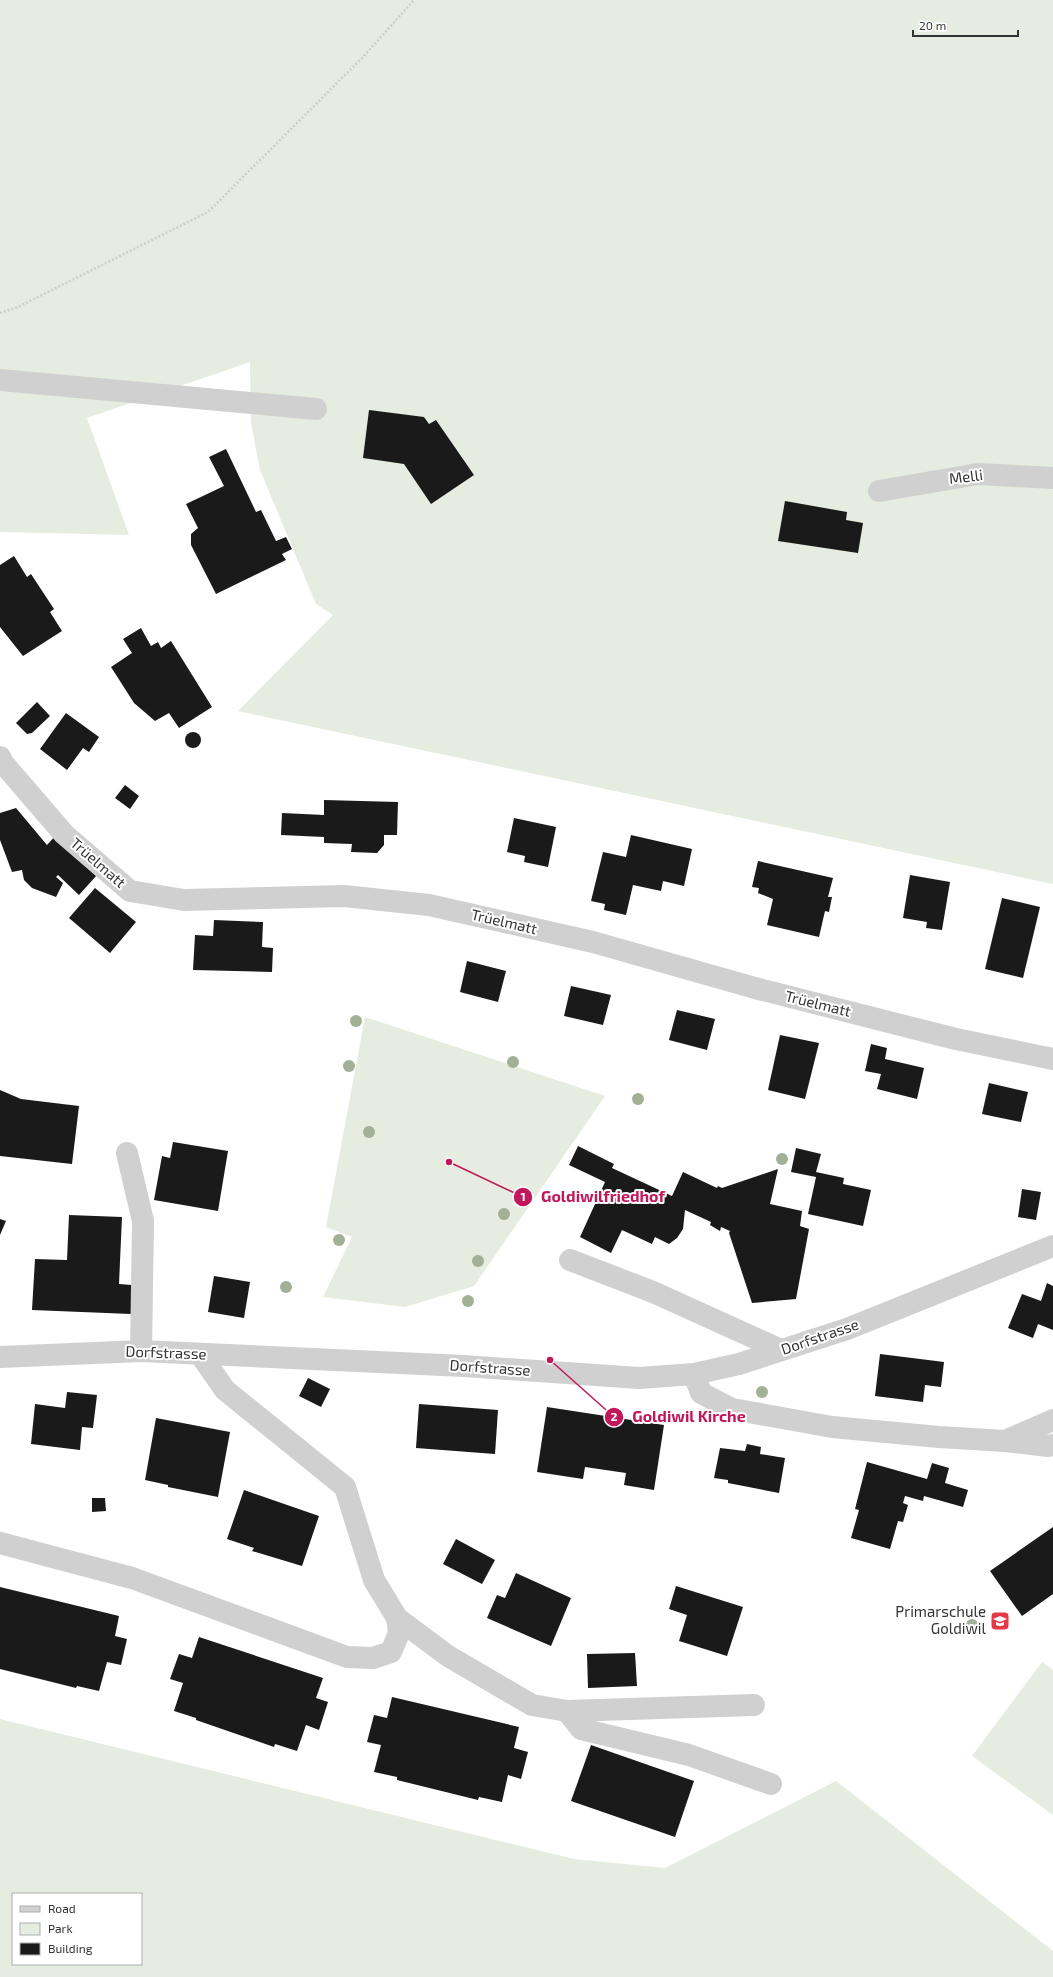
<svg xmlns="http://www.w3.org/2000/svg" width="1053" height="1977" viewBox="0 0 1053 1977" font-family="'Exo 2',sans-serif">
<rect width="100%" height="100%" fill="#fff"/>
<!-- green -->
<g fill="#e6ecdf" fill-rule="evenodd">
<path d="M0,0h1053v884l-815,-173 95,-96 -17,-11 -56,-134 -9,-47 -1,-61 -163,56 42,117 -129,-3z"/>
<path d="M365,1017l240,79 -131,190 -69,21 -82,-10 29,-60 -26,-10z"/>
<path d="M1042,1662l11,8v145l-81,-59z"/>
<path d="M0,1719l574,140 91,9 171,-87 217,170v26h-1053zM13,1894h128v70h-128z"/>
</g>
<!-- building -->
<g fill="#1a1a1a">
<path d="M369,410l55,7 5,7 7,-4 38,55 -43,29 -27,-40 -41,-6z"/>
<path d="M226,449l30,63 5,-2 15,31 10,-4 6,12 -10,5 4,6 -70,34 -25,-49v-11l7,-6 -12,-24 38,-18 -15,-29z"/>
<path d="M785,501l62,11 -1,8 17,3 -5,30 -80,-12z"/>
<path d="M14,556l13,21 4,-3 23,35 -4,3 12,19 -39,25 -23,-29v-62z"/>
<path d="M141,628l10,18 7,-4 3,6 10,-7 41,66 -33,21 -10,-15 -14,8 -21,-18 -23,-36 21,-14 -9,-14z"/>
<path d="M37,702l13,14 -18,17 -5,1 -11,-11z"/>
<path d="M66,713l33,24 -10,15 -6,-4 -16,22 -27,-21z"/>
<circle cx="193" cy="740" r="8"/>
<path d="M125,785l14,11 -9,13 -15,-11z"/>
<path d="M324,800l74,2 -1,33h-13v10l-7,8 -26,-1 1,-8 -28,-1v-6l-43,-2 1,-22 42,2z"/>
<path d="M16,808l31,37 9,-10 41,40 -18,20 -21,-20 -2,2 7,6 -7,14 -24,-9 -8,-8 -2,-10 -10,2 -12,-32v-27z"/>
<path d="M514,818l42,9 -8,40 -24,-5 1,-6 -18,-4z"/>
<path d="M631,835l61,14 -8,37 -21,-5 -2,10 -28,-6 -7,30 -22,-5 1,-6 -14,-3 12,-49 23,5z"/>
<path d="M758,861l75,17 -5,19h4l-3,15 -4,-1 -6,26 -52,-12 6,-26 -15,-6 1,-5 -7,-1z"/>
<path d="M910,875l40,7 -8,48 -16,-2 1,-6 -24,-4z"/>
<path d="M95,888l41,34 -26,31 -41,-35z"/>
<path d="M1002,898l38,9 -17,71 -38,-9z"/>
<path d="M214,920l49,2 -1,25 11,1 -1,24 -79,-2 2,-35 18,1z"/>
<path d="M467,961l39,10 -8,31 -38,-10z"/>
<path d="M571,986l40,9 -8,30 -39,-9z"/>
<path d="M677,1010l38,9 -8,31 -38,-10z"/>
<path d="M780,1035l39,8 -14,56 -37,-9z"/>
<path d="M871,1044l16,4 -2,11 39,9 -7,31 -40,-10 4,-15 -16,-3z"/>
<path d="M989,1083l39,9 -7,30 -39,-8z"/>
<path d="M0,1090l21,9 58,7 -7,58 -72,-8z"/>
<path d="M173,1142l55,9 -10,60 -64,-11 8,-44 8,2z"/>
<path d="M578,1146l36,18 -2,4 60,28 11,-24 34,16 1,-2 4,2 56,-19 -8,35 32,7 -2,15 9,3 -13,70 -44,4 -23,-70 1,-2 -9,-4 -1,4 -10,-6 1,-3 -26,-12 -2,19 -6,9 -8,6 -14,-7 -3,7 -30,-14 -11,23 -31,-16 25,-55 -36,-17z"/>
<path d="M796,1148l25,6 -5,18 28,6 -1,6 28,6 -8,36 -55,-12 8,-37 -25,-5z"/>
<path d="M1022,1189l19,3 -5,28 -18,-3z"/>
<path d="M69,1215l53,2 -3,67 13,1 -1,29 -99,-4 3,-51 32,1z"/>
<path d="M0,1219l6,2 -6,14z"/>
<path d="M214,1276l36,6 -6,36 -36,-6z"/>
<path d="M1047,1283l6,3v44l-15,-6 -5,14 -25,-10 14,-34 19,7z"/>
<path d="M880,1354l64,8 -3,25 -16,-2 -2,17 -48,-6z"/>
<path d="M308,1378l22,11 -9,18 -22,-11z"/>
<path d="M67,1392l30,3 -4,33 -11,-1 -2,23 -49,-6 4,-40 30,4z"/>
<path d="M419,1404l79,6 -3,44 -79,-6z"/>
<path d="M547,1407l117,18 -10,65 -30,-5 2,-12 -41,-6 -2,12 -46,-7z"/>
<path d="M156,1418l74,14 -12,65 -50,-10v-2l-23,-5z"/>
<path d="M747,1444l14,3 -1,7 25,4 -6,35 -51,-10v-3l-14,-2 6,-30 25,3z"/>
<path d="M867,1462l60,17 5,-16 17,5 -4,15 23,7 -5,17 -39,-11 -1,5 -18,-5 -2,7 5,2 -5,17 -5,-1 -8,28 -39,-11 8,-28 -4,-1z"/>
<path d="M244,1490l75,26 -17,50 -50,-15 2,-3 -27,-9z"/>
<path d="M92,1498h13l1,13 -14,1z"/>
<path d="M1053,1527v67l-31,22 -32,-45z"/>
<path d="M456,1539l39,21 -13,24 -39,-20z"/>
<path d="M516,1573l55,25 -20,48 -64,-28 10,-23 8,3z"/>
<path d="M676,1586l67,21 -16,49 -48,-15 8,-26 -18,-6z"/>
<path d="M0,1587l119,29 -4,20 12,3 -6,26 -14,-3 -8,29 -22,-5 -1,2 -76,-19z"/>
<path d="M199,1637l124,41 -7,20 12,4 -9,28 -13,-5 -9,26 -22,-7 -1,3 -78,-27v-2l-22,-7 9,-28 -13,-4 9,-25 13,4z"/>
<path d="M635,1653l2,33 -49,2 -1,-34z"/>
<path d="M392,1697l127,30 -5,21 14,4 -7,27 -13,-4 -6,27 -23,-5 -1,3 -81,-20v-3l-23,-5 7,-27 -14,-3 7,-27 13,3z"/>
<path d="M591,1745l103,36 -19,56 -104,-36z"/>
</g>
<g fill="none" stroke-linecap="round" stroke-linejoin="round">
<!-- path -->
<path stroke="#cdcdcd" stroke-width="2.5" stroke-dasharray="2 2" stroke-linecap="butt" d="M0,313l18,-6 190,-95 155,-155 51,-57"/>
<!-- minor -->
<g stroke="#d0d0d0" stroke-width="22">
<path d="M0,380l316,29"/>
<path d="M879,491l99,-17 75,4"/>
<path d="M0,757l3,6 61,71 66,57 54,9 160,-4 85,9 164,37 162,46 201,51 97,20"/>
<path d="M127,1153l16,68 -2,130"/>
<path d="M570,1260l83,32 128,58"/>
<path d="M200,1354l25,36 120,97 29,93 23,38 51,38 84,49 35,6 187,-6"/>
<path d="M0,1357l141,-6 323,15 175,12 55,-4 45,-10 108,-35 206,-83"/>
<path d="M694,1374l7,19 31,16 100,18 107,10 66,4 48,-21"/>
<path d="M1005,1441l43,5 5,-1"/>
<path d="M0,1543l132,35 215,79 26,1 18,-6 8,-19 -2,-15"/>
<path d="M567,1711l14,18 108,26 82,29"/>
</g>
</g>
<!-- trees -->
<g fill="#a2b095">
<circle cx="356" cy="1021" r="6"/>
<circle cx="513" cy="1062" r="6"/>
<circle cx="349" cy="1066" r="6"/>
<circle cx="638" cy="1099" r="6"/>
<circle cx="369" cy="1132" r="6"/>
<circle cx="782" cy="1159" r="6"/>
<circle cx="504" cy="1214" r="6"/>
<circle cx="339" cy="1240" r="6"/>
<circle cx="478" cy="1261" r="6"/>
<circle cx="286" cy="1287" r="6"/>
<circle cx="468" cy="1301" r="6"/>
<circle cx="762" cy="1392" r="6"/>
<circle cx="972" cy="1625" r="6"/>
</g>
<!-- icons -->
<defs>
<g id="school-square" transform="scale(1)"><rect x="-9" y="-9" width="18" height="18" rx="4" fill="#e63946" stroke="#fff"/><path d="M0-5L7-2L0 1L-7-2ZM-4 1L0 2.5L4 1V4Q0 6-4 4Z" fill="#fff"/></g>
</defs>
<g fill-rule="evenodd">
<use href="#school-square" x="1000" y="1621"/>
</g>
<g text-anchor="middle" stroke-width="4" stroke-linejoin="round" paint-order="stroke">
<!-- street labels -->
<g font-size="15" fill="#333" stroke="#fff">
<text transform="translate(966 477) rotate(-7)" y="5">Melli</text>
<text transform="translate(98 863) rotate(41)" y="5">Trüelmatt</text>
<text transform="translate(504 922) rotate(13)" y="5">Trüelmatt</text>
<text transform="translate(818 1004) rotate(14)" y="5">Trüelmatt</text>
<text transform="translate(820 1337) rotate(-19)" y="5">Dorfstrasse</text>
<text transform="translate(166 1353) rotate(2)" y="5">Dorfstrasse</text>
<text transform="translate(490 1368) rotate(4)" y="5">Dorfstrasse</text>
</g>
<!-- poi labels -->
<g font-size="15" fill="#333" stroke="#fff" text-anchor="end">
<text x="986" y="1617">Primarschule<tspan x="986" dy="17">Goldiwil</tspan></text>
</g>
</g>
<!-- callouts -->
<path fill="none" stroke="#c2185b" stroke-width="1.5" d="M449 1162L523 1197M550 1360L614 1417"/>
<g fill="#c2185b" stroke="#fff" stroke-width="1.5">
<circle cx="449" cy="1162" r="4"/>
<circle cx="550" cy="1360" r="4"/>
<circle cx="523" cy="1197" r="10"/>
<circle cx="614" cy="1417" r="10"/>
</g>
<g font-size="12" text-anchor="middle" font-weight="bold" fill="#fff">
<text x="523" y="1201">1</text>
<text x="614" y="1421">2</text>
</g>
<g font-size="16" text-anchor="middle" font-weight="bold" fill="#c2185b" stroke="#fff" stroke-width="4" stroke-linejoin="round" paint-order="stroke">
<text x="603" y="1202">Goldiwilfriedhof</text>
<text x="689" y="1422">Goldiwil Kirche</text>
</g>
<!-- legend -->
<rect x="12" y="1893" width="130" height="72" fill="#ffffff" stroke="#adadad"/>
<rect x="20" y="1906" width="20" height="6" fill="#d0d0d0" stroke="#adadad"/>
<text x="48" y="1913" font-size="12" fill="#333333">Road</text>
<rect x="20" y="1923" width="20" height="12" fill="#e6ecdf" stroke="#adadad"/>
<text x="48" y="1933" font-size="12" fill="#333333">Park</text>
<rect x="20" y="1943" width="20" height="12" fill="#1a1a1a" stroke="#adadad"/>
<text x="48" y="1953" font-size="12" fill="#333333">Building</text>
<!-- scale -->
<path d="M913 30v6h105v-6" fill="none" stroke="#333333" stroke-width="2"/>
<text x="919" y="30" font-size="12" fill="#333333" stroke="#ffffff" stroke-width="3" paint-order="stroke">20 m</text>
</svg>
